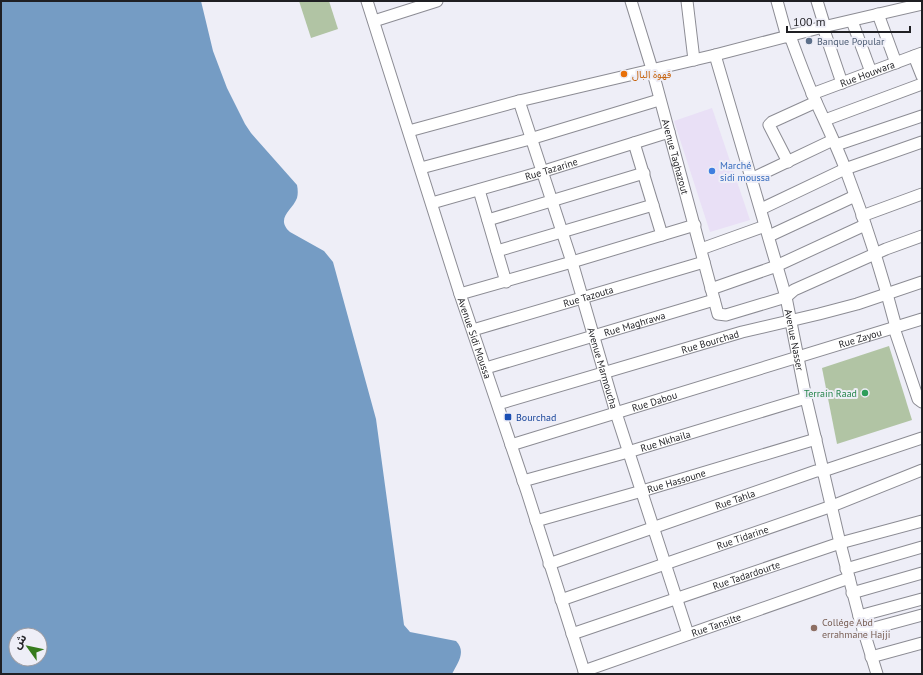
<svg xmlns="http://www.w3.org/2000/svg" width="923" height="675" viewBox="0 0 923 675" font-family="'PT Sans','Noto Sans Arabic',sans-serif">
<rect width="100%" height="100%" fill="#eeeef7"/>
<!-- commercial -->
<path fill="#e9e0f6" d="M712,108l38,112 -40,12 -36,-111z"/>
<!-- green -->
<g fill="#b1c4a4">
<path d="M299,1h30l9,28 -27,9z"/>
<path d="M889,346l23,74 -75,24 -15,-76z"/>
</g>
<!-- water -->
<path fill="#759cc4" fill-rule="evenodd" d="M1,1h200l12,50 14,37 18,36 6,9 46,52c1,5 1,9 0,13 -5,13 -22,20 -7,34l34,19 9,11 43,157 28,206 6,7 46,9c11,11 1,23 -4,33h-451zM16,635h24v24h-24z"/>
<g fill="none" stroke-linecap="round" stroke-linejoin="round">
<!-- minor casing -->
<g stroke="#8c8c94" stroke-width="13">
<g id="minor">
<path id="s1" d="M367,1l93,293 67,198 58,182"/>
<path id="s2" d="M631,1l21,68 66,245 8,1 60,-18 8,-7 92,-41 36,-13"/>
<path d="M687,1l7,59"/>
<path d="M777,1l10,36"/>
<path d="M817,1l8,26"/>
<path d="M878,14l18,49"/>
<path d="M374,21l63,-20"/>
<path d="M852,21l19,51"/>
<path d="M823,27l19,56"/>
<path d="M790,36c7,19 14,38 22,57 11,25 23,49 33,75 20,52 37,105 51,159"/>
<path id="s3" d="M715,55l71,242 20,101 34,145 19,73 18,58"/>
<path d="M914,56l8,20"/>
<path id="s4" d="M812,94l110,-41"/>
<path id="s5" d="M519,101l53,161 44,151 72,221"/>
<path d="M825,120l97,-36"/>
<path d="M409,131l110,-30 196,-46 108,-28 99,-23"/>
<path d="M634,143l28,92"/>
<path d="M836,145l86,-29"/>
<path d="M788,162l-19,-37 3,-3 44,-20"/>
<path d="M421,168l109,-29 129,-39"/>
<path d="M751,179l82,-39"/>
<path d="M479,190l27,92"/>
<path id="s6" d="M432,203l109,-31 128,-40"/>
<path d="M761,209l84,-40 77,-27"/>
<path d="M862,216l60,-22"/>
<path d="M488,220l156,-47"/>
<path d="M769,236l86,-40"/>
<path d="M701,249l64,-23"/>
<path d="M497,251l156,-46"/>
<path d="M711,289l63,-22 91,-42"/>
<path d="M460,294l112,-32 123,-37"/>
<path d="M894,328l24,71 4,3"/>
<path id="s7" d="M473,330l231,-68"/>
<path id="s8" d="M486,368l228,-68"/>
<path id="s9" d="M498,404l244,-72 77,-18 38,-10 65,-22"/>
<path id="s10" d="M511,445l411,-126"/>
<path id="s11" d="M523,481l105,-29 178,-54"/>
<path id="s12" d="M536,521l106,-30 174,-52"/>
<path id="s13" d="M549,564l267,-93h7l99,-33"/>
<path d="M846,569l76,-22"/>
<path d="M852,593l70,-20"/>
<path id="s14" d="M561,600l271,-94 90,-36"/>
<path d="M859,616l63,-17"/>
<path d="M863,631l59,-16"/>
<path id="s15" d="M572,634l268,-91 82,-22"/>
<path d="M871,657l51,-14"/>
<path id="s16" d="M584,671l265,-93"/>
</g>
</g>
<!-- minor -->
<use href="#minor" stroke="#fff" stroke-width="11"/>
</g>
<!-- markers -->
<circle fill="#5c6f8a" stroke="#eeeef7" stroke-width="1.5" cx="809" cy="41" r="4"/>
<circle fill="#e8710a" stroke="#eeeef7" stroke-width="1.5" cx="624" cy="74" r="4"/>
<circle fill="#3f7fe0" stroke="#eeeef7" stroke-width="1.5" cx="712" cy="171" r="4"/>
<circle fill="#2e9e5b" stroke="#eeeef7" stroke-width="1.5" cx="865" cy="393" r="4"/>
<rect fill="#1a4fb4" stroke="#eeeef7" stroke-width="1.5" x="504" y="413" width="8" height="8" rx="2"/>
<circle fill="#8d6e63" stroke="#eeeef7" stroke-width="1.5" cx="814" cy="628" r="4"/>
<g text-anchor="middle" stroke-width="4" stroke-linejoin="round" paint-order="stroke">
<!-- service labels -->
<g font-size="10" fill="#4e5e75" stroke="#eeeef7" text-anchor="start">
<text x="817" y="45">Banque Popular</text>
</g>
<!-- street labels -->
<g font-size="10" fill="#1f1f23" stroke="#eeeef7">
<text dy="4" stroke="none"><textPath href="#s4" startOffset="59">Rue Houwara</textPath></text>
<text dy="4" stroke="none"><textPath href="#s2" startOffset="162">Avenue Taghazout</textPath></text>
<text dy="4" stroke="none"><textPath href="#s6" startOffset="124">Rue Tazarine</textPath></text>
<text dy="4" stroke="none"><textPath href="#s7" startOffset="120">Rue Tazouta</textPath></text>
<text dy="4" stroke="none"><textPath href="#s8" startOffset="155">Rue Maghrawa</textPath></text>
<text dy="4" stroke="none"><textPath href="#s1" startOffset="354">Avenue Sidi Moussa</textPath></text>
<text dy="4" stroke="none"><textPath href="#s10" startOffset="365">Rue Zayou</textPath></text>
<text dy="4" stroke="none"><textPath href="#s3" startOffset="296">Avenue Nasser</textPath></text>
<text dy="4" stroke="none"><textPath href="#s9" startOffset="221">Rue Bourchad</textPath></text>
<text dy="4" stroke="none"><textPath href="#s5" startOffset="280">Avenue Marmoucha</textPath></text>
<text dy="4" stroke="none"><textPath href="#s10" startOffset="150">Rue Dabou</textPath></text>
<text dy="4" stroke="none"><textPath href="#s11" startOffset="148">Rue Nkhaila</textPath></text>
<text dy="4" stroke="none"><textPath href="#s12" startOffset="146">Rue Hassoune</textPath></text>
<text dy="4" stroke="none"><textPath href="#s13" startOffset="197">Rue Tahla</textPath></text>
<text dy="4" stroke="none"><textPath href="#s14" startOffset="192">Rue Tidarine</textPath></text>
<text dy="4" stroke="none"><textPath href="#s15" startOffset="184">Rue Tadardourte</textPath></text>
<text dy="4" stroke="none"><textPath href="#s16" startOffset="140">Rue Tansilte</textPath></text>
</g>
<!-- food labels -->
<g font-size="10" fill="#c56008" stroke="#eeeef7" text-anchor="start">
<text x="632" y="78">قهوة البال</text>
</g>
<!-- shop labels -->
<g font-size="10" fill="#366cbe" stroke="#eeeef7" text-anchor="start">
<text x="720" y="169">Marché<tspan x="720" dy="12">sidi moussa</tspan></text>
</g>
<!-- leisure labels -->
<g font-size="10" fill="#27864d" stroke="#eeeef7" text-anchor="end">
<text x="857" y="397">Terrain Raad</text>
</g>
<!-- transit labels -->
<g font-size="10" fill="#164399" stroke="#eeeef7" text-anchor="start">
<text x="516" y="421">Bourchad</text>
</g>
<!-- education labels -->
<g font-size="10" fill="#785e54" stroke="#eeeef7" text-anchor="start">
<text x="822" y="626">Collége Abd<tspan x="822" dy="12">errahmane Hajji</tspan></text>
</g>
</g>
<!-- border -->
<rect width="923" height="675" fill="none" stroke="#1f1f23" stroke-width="4"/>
<!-- north arrow -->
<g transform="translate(28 647) rotate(303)"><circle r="19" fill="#eeeef7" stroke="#9b9ba2"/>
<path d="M0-3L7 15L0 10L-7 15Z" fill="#367b1d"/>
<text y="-6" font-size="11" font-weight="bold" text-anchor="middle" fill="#1f1f23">ش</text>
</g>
<!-- scale -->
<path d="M787 26v6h123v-6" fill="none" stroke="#1f1f23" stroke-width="2"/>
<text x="793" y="26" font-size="12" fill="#1f1f23" stroke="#eeeef7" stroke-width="3" paint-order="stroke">100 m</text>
</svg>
